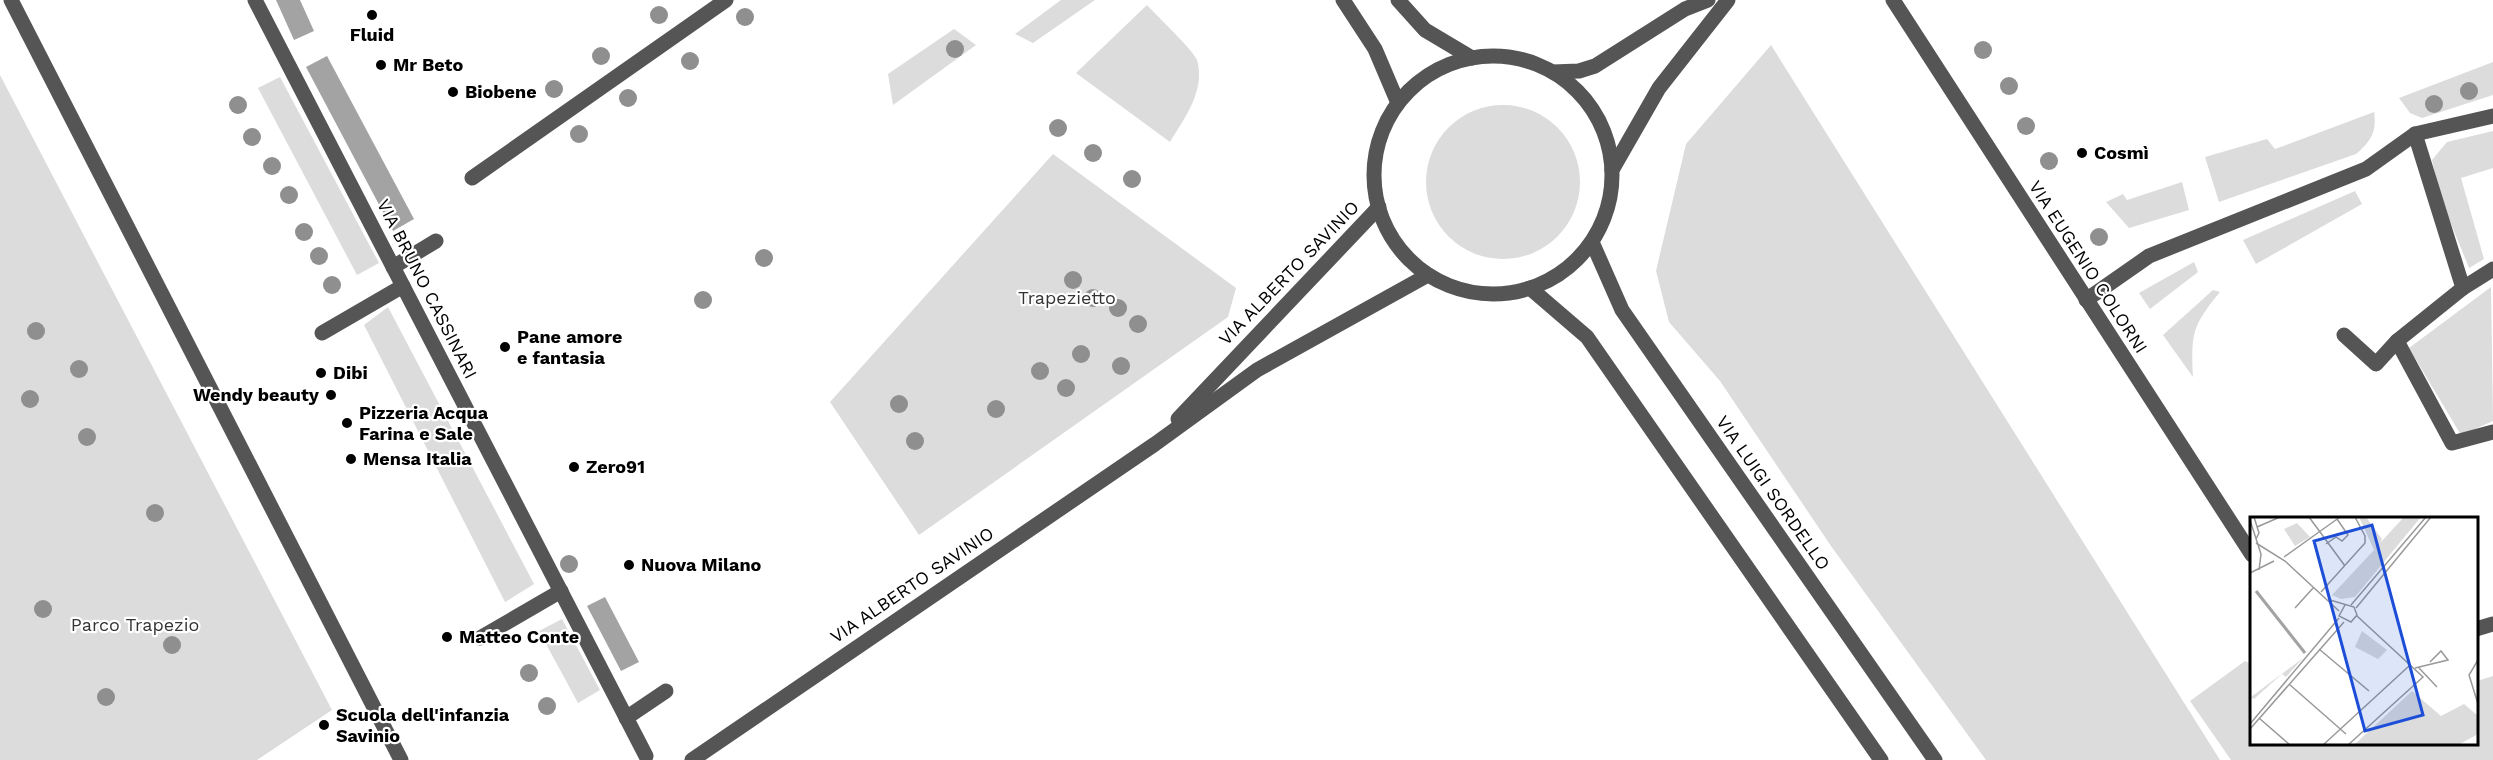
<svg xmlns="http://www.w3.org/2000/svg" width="2493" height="760" viewBox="0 0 2493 760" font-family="'Work Sans',sans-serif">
<rect width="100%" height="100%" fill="#fff"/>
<!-- green -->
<g fill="#dcdcdc">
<path d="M1061,0h34l-62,43 -18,-9z"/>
<path d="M1147,5c9,10 46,45 50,55 9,30 -13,59 -27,82l-94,-69z"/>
<path d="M954,29l22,16 -83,60 -5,-31z"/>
<path d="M1771,45l449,715h-234l-155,-214 -111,-165 -51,-59 -13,-51 30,-127z"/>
<path d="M2493,62v33l-71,23 -12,-5 -11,-15z"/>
<path d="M0,75l332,635 -75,50h-257z"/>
<path d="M280,77l99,186 -22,12 -99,-187z"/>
<circle cx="1503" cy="182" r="77"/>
<path d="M2374,112c3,20 -3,29 -18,42l-137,48 -14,-45 62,-18 8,10z"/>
<path d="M2493,131v37l-32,10 23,81 -15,9 -28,-69 -9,-39 15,-18z"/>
<path d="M1053,154l183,134 -8,29 -309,218 -89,-133z"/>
<path d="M2182,182l7,28 -60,18 -23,-26 17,-8 4,6z"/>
<path d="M2355,191l7,13 -106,60 -13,-24z"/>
<path d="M2194,262l4,10 -48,37 -11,-16z"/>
<path d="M2491,287l2,134 -32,14 -52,-87z"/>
<path d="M2213,290l7,2c-28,34 -29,41 -27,85l-30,-42z"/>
<path d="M388,307l146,277 -29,18 -141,-277z"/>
<path d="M562,619l38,71 -22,13 -39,-72z"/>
<path d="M2245,661l6,3 1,80h224l1,-63 16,-5v84h-262l-41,-59z"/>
</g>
<!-- water -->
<g fill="#a3a3a3">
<path d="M276,0h24l14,31 -20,9z"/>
<path d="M327,56l87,163 -21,12 -87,-164z"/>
<path d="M605,597l34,65 -18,9 -34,-65z"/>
</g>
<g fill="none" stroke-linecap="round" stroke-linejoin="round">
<!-- minor -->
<g stroke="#555" stroke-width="15">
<path d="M11,0l390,760"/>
<path d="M255,0l391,756"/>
<path d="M1343,0l32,49 23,54"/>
<path d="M1398,0l27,30 47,28"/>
<path d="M1893,0l359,555"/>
<circle cx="1493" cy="175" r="119"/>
<path d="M1553,72l26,-1 16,-5 90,-57 23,-9"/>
<path d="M2415,134l48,154 -66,53 55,102 41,-11"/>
<path d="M1612,170l47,-82 69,-88"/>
<path d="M472,178l254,-178"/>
<path d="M1592,242l30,68 313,450"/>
<path d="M393,267l43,-26"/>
<path d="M1530,288l57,49 294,423"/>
<path d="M2463,288l30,-19"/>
<path d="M2086,300l63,-44 217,-87 49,-35 78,-18"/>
<path d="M322,333l81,-47"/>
<path d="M2344,335l32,29 21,-23"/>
<path d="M1178,419l201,-212"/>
<path d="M2476,629l17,-5"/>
<path d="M480,638l81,-47"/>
<path d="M626,718l40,-27"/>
<path d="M692,760l463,-316 102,-74 171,-95"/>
</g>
</g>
<!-- trees -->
<g fill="#8f8f8f">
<circle cx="659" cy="15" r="9"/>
<circle cx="745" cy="17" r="9"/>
<circle cx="955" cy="49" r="9"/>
<circle cx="1983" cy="50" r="9"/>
<circle cx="601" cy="56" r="9"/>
<circle cx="690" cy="61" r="9"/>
<circle cx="2009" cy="86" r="9"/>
<circle cx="554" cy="89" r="9"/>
<circle cx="2469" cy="91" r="9"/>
<circle cx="628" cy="98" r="9"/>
<circle cx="2434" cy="104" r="9"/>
<circle cx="238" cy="105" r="9"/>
<circle cx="2026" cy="126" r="9"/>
<circle cx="1058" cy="128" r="9"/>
<circle cx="579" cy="134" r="9"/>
<circle cx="252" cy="137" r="9"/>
<circle cx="1093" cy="153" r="9"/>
<circle cx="2049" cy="161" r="9"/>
<circle cx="272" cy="166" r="9"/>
<circle cx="1132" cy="179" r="9"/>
<circle cx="289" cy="195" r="9"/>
<circle cx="304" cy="232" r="9"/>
<circle cx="2099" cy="237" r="9"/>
<circle cx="319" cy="256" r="9"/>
<circle cx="764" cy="258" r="9"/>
<circle cx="1073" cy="280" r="9"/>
<circle cx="332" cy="285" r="9"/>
<circle cx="1093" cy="298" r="9"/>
<circle cx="703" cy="300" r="9"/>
<circle cx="1118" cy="308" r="9"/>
<circle cx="1138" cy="324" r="9"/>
<circle cx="36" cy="331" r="9"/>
<circle cx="1081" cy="354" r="9"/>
<circle cx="1121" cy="366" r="9"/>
<circle cx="79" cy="369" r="9"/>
<circle cx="1040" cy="371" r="9"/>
<circle cx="1066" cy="388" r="9"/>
<circle cx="30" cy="399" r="9"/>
<circle cx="899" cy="404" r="9"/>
<circle cx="996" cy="409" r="9"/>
<circle cx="87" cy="437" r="9"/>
<circle cx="915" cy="441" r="9"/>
<circle cx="155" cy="513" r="9"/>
<circle cx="569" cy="564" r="9"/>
<circle cx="43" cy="609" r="9"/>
<circle cx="172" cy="645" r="9"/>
<circle cx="529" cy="673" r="9"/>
<circle cx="106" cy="697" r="9"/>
<circle cx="547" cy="706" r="9"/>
</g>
<!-- markers -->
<g fill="#000" stroke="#fff" stroke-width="2">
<circle cx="372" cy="15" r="6"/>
<circle cx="381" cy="65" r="6"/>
<circle cx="453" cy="92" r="6"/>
<circle cx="2082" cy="153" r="6"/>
<circle cx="505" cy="347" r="6"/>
<circle cx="321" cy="373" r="6"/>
<circle cx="331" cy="395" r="6"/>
<circle cx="347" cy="423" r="6"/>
<circle cx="351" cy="459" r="6"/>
<circle cx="574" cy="467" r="6"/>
<circle cx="629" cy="565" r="6"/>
<circle cx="447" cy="637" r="6"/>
<circle cx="324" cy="725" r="6"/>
</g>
<g text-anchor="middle" stroke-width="4.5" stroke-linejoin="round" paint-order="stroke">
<!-- poi labels -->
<g font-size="18" font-weight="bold" fill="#000" stroke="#fff" text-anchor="start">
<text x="372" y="41" text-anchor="middle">Fluid</text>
<text x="393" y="71">Mr Beto</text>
<text x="465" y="98">Biobene</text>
<text x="2094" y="159">Cosmì</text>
<text x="517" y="343">Pane amore<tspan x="517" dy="21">e fantasia</tspan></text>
<text x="333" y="379">Dibi</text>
<text x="319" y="401" text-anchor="end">Wendy beauty</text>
<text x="359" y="419">Pizzeria Acqua<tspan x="359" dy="21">Farina e Sale</tspan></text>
<text x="363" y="465">Mensa Italia</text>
<text x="586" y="473">Zero91</text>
<text x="641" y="571">Nuova Milano</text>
<text x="459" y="643">Matteo Conte</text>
<text x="336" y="721">Scuola dell'infanzia<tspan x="336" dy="21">Savinio</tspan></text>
</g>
<!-- street labels -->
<g font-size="18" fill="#000" stroke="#fff">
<text transform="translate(2088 267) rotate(57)" y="6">VIA EUGENIO COLORNI</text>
<text transform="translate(1289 273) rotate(-46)" y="6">VIA ALBERTO SAVINIO</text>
<text transform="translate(427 289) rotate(63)" y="6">VIA BRUNO CASSINARI</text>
<text transform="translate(1773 493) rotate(55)" y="6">VIA LUIGI SORDELLO</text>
<text transform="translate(912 585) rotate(-34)" y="6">VIA ALBERTO SAVINIO</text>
</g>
<!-- park labels -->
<g font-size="18" fill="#333" stroke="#fff">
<text x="1067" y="304">Trapezietto</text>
<text x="135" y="631">Parco Trapezio</text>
</g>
</g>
<!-- overview -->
<g transform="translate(2250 517)">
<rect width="228" height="228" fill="#fff"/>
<path d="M109,0h7l16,22 -2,4 24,-26h17l-66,80 -14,2 -9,-4 42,-45zM47,6l13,14 -15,9 -11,-17zM112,114l25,19 -9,9 -23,-12zM53,141l-17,19 -4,-3 -28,25 -3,-2zM162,174l29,25 23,-12 14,12v18l-20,11h-104z" fill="#dcdcdc"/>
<path fill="none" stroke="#a3a3a3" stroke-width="3" d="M6,74l49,62"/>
<path fill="none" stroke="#999" stroke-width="1.5" d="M4,0l5,16 -3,6M59,0l36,49M0,3l11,34 -2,16M7,10l23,-10M6,26l29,18 54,50M76,27l10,-7 6,4 6,-6 -11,-16M34,40l56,-40M0,56l24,-12M71,75l44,-49v-7l-10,-19M80,83l24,7 3,8 -6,7 -12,-6 6,-11M101,88l75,-88M45,91l19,-21M106,91l75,-91M69,132l50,42M228,143l-9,15 9,29M165,151l33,-8 -7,-9 -11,11M169,151l18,19M39,167l57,50M9,201l31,27M0,207l89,-106M0,212l94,-107M73,228l86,-79M98,228l75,-68 -66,-61"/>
<path fill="#1d4ed8" fill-opacity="0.15" stroke="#1d4ed8" stroke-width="3" d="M122,8l51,190 -58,16 -51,-190z"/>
<rect width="228" height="228" fill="none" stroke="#000" stroke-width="3"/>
</g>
</svg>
